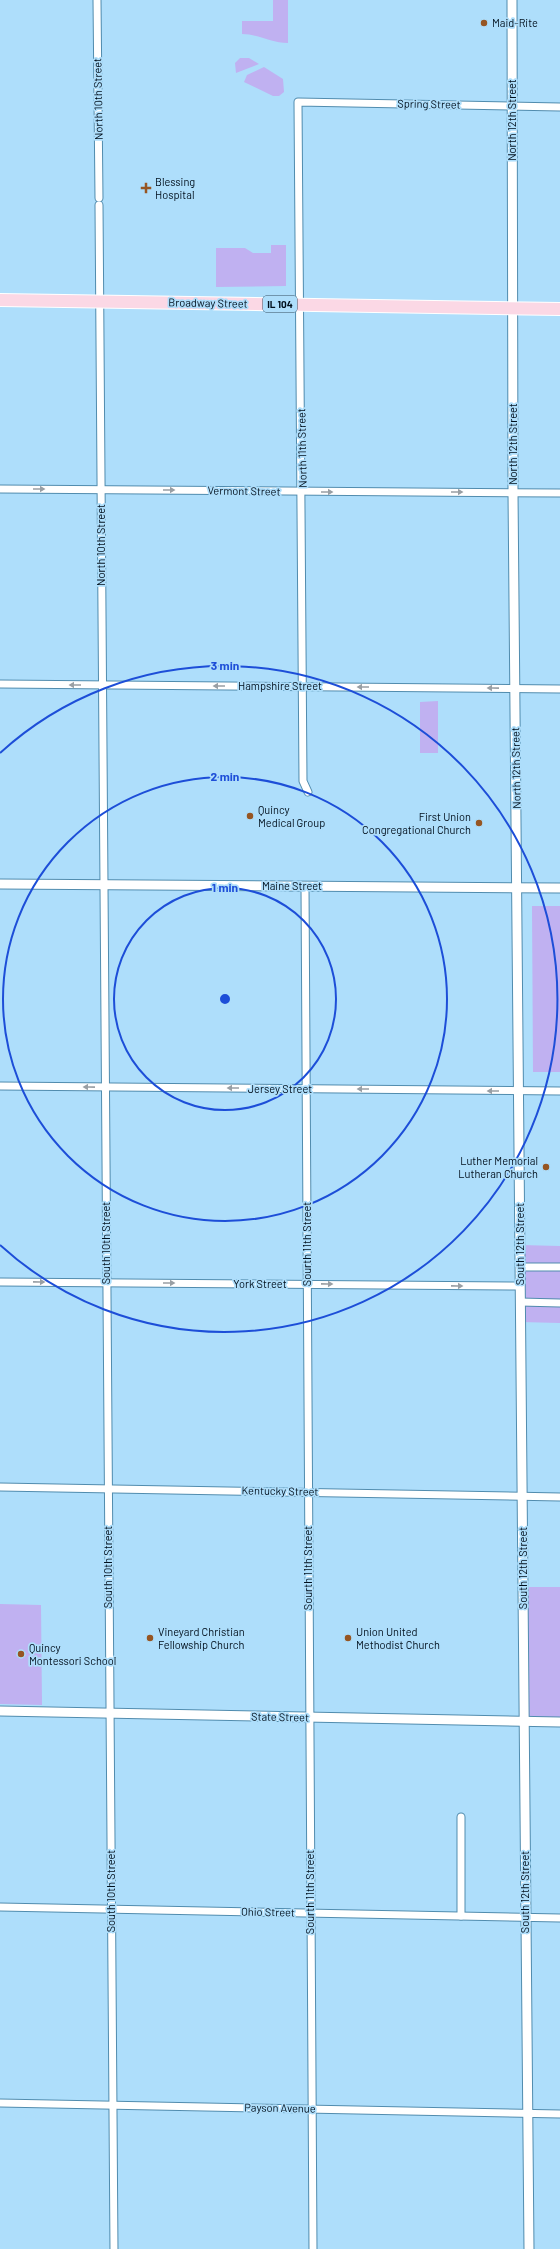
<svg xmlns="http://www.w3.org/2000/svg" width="560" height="2249" viewBox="0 0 560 2249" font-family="Barlow,sans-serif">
<rect width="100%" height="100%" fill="#aedefb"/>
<!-- green -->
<g fill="#c0b1f1">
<path d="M273,0h15v43c-17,0 -29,-9 -46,-9v-13h31z"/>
<path d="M240,58h9l10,6 -23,9 -1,-10z"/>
<path d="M264,67l19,12 1,13 -5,4h-6l-29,-14 3,-7z"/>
<path d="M271,245h15v41l-70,1v-39h29l8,5h18z"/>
<path d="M438,701v52h-18v-51z"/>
<path d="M532,906h28v166h-27z"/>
<path d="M520,1245l40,1v77l-40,-1z"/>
<path d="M528,1587h32v133h-34z"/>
<path d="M0,1604l41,1 1,100 -42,-1z"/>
</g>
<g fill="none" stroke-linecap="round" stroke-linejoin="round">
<!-- minor casing -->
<g stroke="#518cae" stroke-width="9">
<g id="minor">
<path d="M97,0l2,198"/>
<path d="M99,205l15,2044"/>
<path d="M0,489l560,4"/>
<path d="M0,684l560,5"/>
<path d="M308,792l-5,-11 -5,-679 262,5"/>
<path d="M305,886l8,1363"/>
<path d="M0,1086l560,5"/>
<path d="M520,1267h40"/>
<path d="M0,1282l520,4"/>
<path d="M520,1302l40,1"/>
<path d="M0,1487l560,10"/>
<path d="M461,1817v99"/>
<path d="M0,1907l560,11"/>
<path d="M0,2103l560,11"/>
</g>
</g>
<!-- tertiary casing -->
<g stroke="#518cae" stroke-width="11">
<g id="tertiary">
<path d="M512,0l1,492 16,1757"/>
<path d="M0,884l560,4"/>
<path d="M0,1711l560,11"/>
</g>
</g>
<!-- primary casing -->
<g stroke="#fff" stroke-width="14">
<path id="primary" d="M0,300l560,9"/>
</g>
<!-- minor -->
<use href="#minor" stroke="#fff" stroke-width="7"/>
<!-- tertiary -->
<use href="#tertiary" stroke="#fff" stroke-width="9"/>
<!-- primary -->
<use href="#primary" stroke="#fbd8e5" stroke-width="12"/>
</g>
<!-- one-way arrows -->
<defs><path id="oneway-solid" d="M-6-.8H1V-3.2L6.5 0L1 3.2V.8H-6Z"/></defs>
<g fill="#999fa4">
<use href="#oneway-solid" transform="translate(39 489)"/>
<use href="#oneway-solid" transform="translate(169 490)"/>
<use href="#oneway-solid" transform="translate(327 492)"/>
<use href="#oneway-solid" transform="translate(457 492)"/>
<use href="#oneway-solid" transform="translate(75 685) rotate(-180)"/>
<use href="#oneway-solid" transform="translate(219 686) rotate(-180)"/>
<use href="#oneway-solid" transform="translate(363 687) rotate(-180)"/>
<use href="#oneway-solid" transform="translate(493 688) rotate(-179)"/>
<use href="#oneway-solid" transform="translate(89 1087) rotate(-179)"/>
<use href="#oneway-solid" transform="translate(233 1088) rotate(-180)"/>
<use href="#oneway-solid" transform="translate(363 1089) rotate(-180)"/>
<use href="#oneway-solid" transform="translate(493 1091) rotate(-180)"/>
<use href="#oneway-solid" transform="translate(39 1282) rotate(1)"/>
<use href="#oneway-solid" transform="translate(169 1283)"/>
<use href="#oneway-solid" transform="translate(327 1284) rotate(1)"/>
<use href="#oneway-solid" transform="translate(457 1286) rotate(1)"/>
</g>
<!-- distance rings -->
<g fill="none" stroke="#1d4ed8" stroke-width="2">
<circle cx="225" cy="999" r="111"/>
<circle cx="225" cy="999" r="222"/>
<path d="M0 753A333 333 0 1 1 0 1245"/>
</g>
<!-- markers -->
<g fill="#965522" stroke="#aedefb" stroke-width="1.5">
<circle cx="484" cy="23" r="4"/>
<path d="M144 182h4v4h4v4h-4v4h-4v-4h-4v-4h4z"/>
<circle cx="250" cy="816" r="4"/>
<circle cx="479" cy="823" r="4"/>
<circle cx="546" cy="1167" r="4"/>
<circle cx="150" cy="1638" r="4"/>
<circle cx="348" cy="1638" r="4"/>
<circle cx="21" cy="1654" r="4"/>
</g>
<g text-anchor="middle" stroke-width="3.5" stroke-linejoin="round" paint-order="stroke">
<!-- shield labels -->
<rect fill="#aedefb" stroke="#344d5f" stroke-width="1" x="263" y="296" width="34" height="16" rx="3"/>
<g font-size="10" font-weight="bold" fill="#000f1c">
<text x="280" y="308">IL 104</text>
</g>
<!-- poi labels -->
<g font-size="11" fill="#000f1c" stroke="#aedefb" text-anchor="start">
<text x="492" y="27">Maid-Rite</text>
<text x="155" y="186">Blessing<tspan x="155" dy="13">Hospital</tspan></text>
<text x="258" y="814">Quincy<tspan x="258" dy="13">Medical Group</tspan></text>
<text x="471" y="821" text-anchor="end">First Union<tspan x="471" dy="13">Congregational Church</tspan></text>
<text x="538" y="1165" text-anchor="end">Luther Memorial<tspan x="538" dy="13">Lutheran Church</tspan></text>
<text x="158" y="1636">Vineyard Christian<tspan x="158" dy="13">Fellowship Church</tspan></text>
<text x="356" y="1636">Union United<tspan x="356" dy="13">Methodist Church</tspan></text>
<text x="29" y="1652">Quincy<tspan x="29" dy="13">Montessori School</tspan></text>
</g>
<!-- street labels -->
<g font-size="11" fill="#000f1c" stroke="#aedefb">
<text transform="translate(98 99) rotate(-91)" y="4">North 10th Street</text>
<text transform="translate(429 104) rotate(1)" y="4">Spring Street</text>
<text transform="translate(512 120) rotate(-90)" y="4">North 12th Street</text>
<text transform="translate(208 303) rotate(1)" y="4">Broadway Street</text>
<text transform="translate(513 444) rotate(-90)" y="4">North 12th Street</text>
<text transform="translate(302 448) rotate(-91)" y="4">North 11th Street</text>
<text transform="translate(244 491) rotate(1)" y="4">Vermont Street</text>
<text transform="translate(101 545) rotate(-90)" y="4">North 10th Street</text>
<text x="280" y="690">Hampshire Street</text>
<text transform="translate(516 768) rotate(-91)" y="4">North 12th Street</text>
<text x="292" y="890">Maine Street</text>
<text x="280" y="1093">Jersey Street</text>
<text transform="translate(106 1243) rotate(-90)" y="4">South 10th Street</text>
<text transform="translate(307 1244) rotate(-90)" y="4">Sourth 11th Street</text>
<text transform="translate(520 1244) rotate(-90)" y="4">South 12th Street</text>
<text x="260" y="1288">York Street</text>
<text transform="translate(280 1491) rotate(1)" y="4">Kentucky Street</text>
<text transform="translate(108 1567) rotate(-90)" y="4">South 10th Street</text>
<text transform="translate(308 1568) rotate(-90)" y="4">Sourth 11th Street</text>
<text transform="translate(523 1568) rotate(-90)" y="4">South 12th Street</text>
<text transform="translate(280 1717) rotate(1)" y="4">State Street</text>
<text transform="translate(111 1891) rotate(-90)" y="4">South 10th Street</text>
<text transform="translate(310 1892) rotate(-90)" y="4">Sourth 11th Street</text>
<text transform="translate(525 1892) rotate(-90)" y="4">South 12th Street</text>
<text transform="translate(268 1912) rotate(1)" y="4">Ohio Street</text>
<text transform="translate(280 2108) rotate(1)" y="4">Payson Avenue</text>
</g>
</g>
<circle cx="225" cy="999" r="6" fill="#1d4ed8" stroke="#aedefb" stroke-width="2"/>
<g font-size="12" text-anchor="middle" font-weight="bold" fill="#1d4ed8" stroke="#aedefb" stroke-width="3.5" stroke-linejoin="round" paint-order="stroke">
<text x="225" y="670">3 min</text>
<text x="225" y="781">2 min</text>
<text x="225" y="892">1 min</text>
</g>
</svg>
